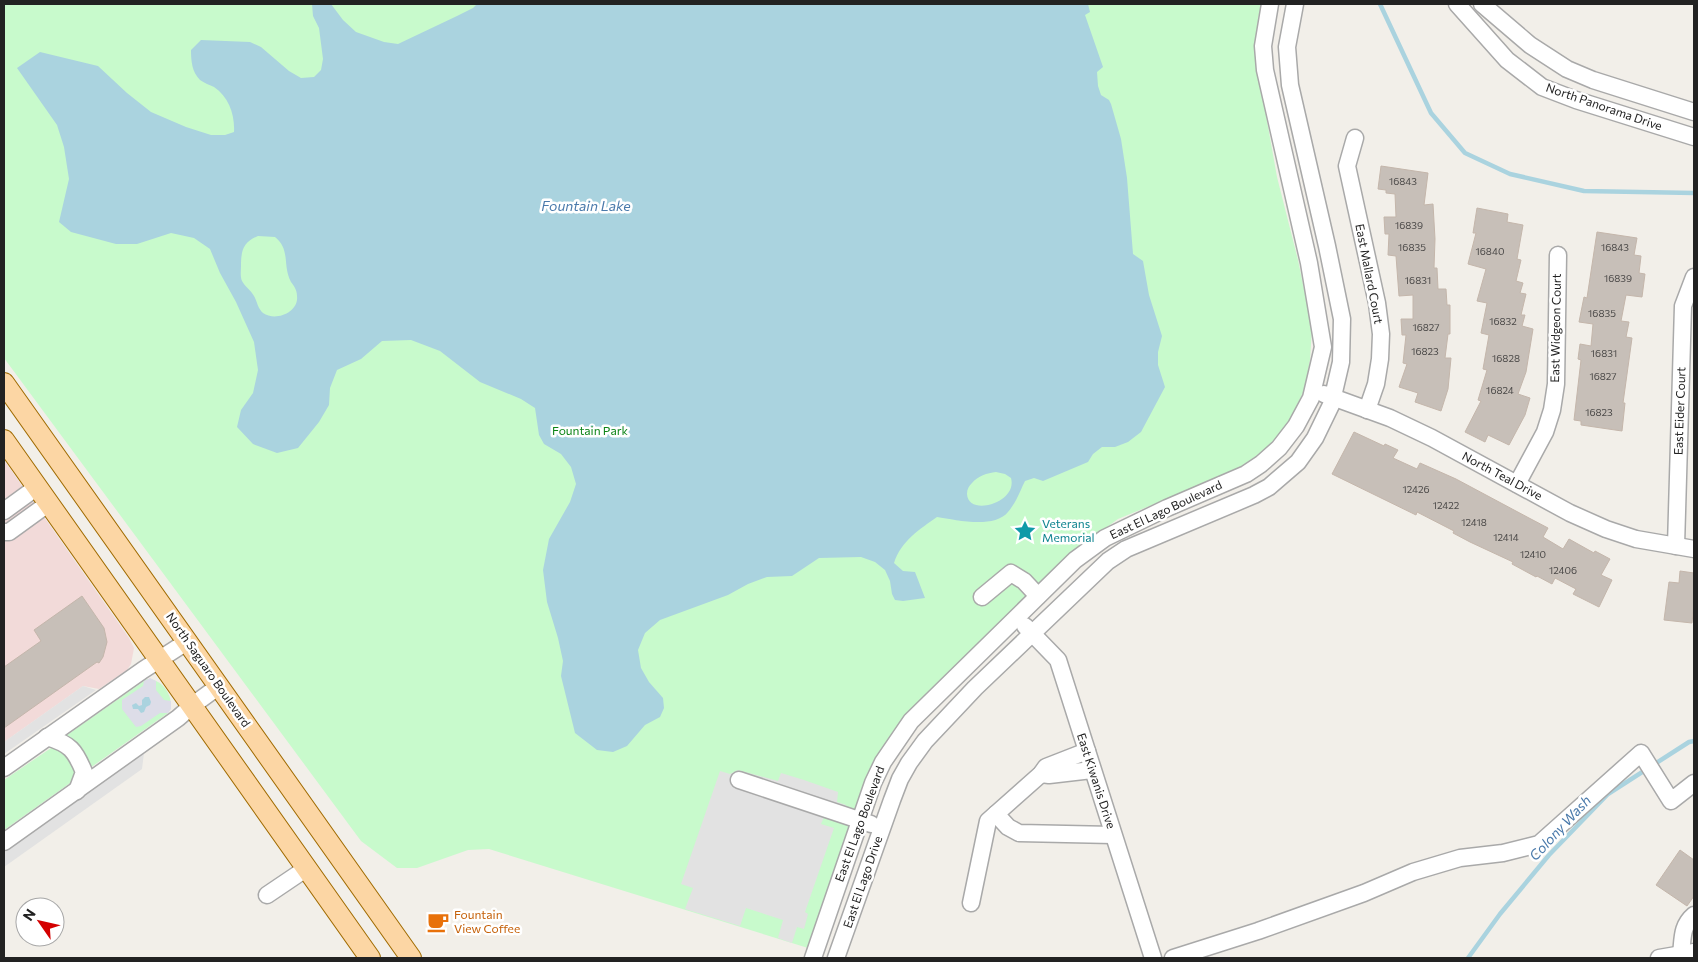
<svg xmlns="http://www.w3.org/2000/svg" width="1698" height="962" viewBox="0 0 1698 962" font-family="Commissioner,sans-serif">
<rect width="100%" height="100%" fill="#f2efe9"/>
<!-- commercial -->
<path fill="#f2dad9" d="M4,460l125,178 5,10 -3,16 -4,6 -28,19 -16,-3 -79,56z"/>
<!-- park -->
<g fill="#c8facc">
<path d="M4,4h1258l-3,10 -5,34 23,129 21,83 14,68 -2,32 -5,28 -17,37 -23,25 -31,21 -116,48 -45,33 -182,183 -15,24 -68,189 -319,-99 -21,1 -51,18h-20l-36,-27 -357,-483z"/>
<path d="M147,679c15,-1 30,20 21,34l-78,55 -23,-33z"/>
<path d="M54,746l7,1 16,23 -4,11 -69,49v-50z"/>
</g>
<!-- parking -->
<g fill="#e2e2e2">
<path d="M83,686l13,4 -92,64v-12z"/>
<path d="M144,753l-2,16 -138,98v-14z"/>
<path d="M738,770l40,11 3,-8 23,7 34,12 -1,10 9,3 -5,16 -17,-4 -3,7 13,4 -29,84 3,2 -4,15 -7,-2 -5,16 -14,-5 5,-18 -37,-12 -6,18 -55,-17 8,-21 -12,-4 39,-113 10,3z"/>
</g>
<!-- plaza -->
<path fill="#dddde8" d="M150,678l6,3v9l8,10 7,1v8l-3,4h-8l-19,13 -5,1 -14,-18v-9l21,-14 1,-5z"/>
<!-- water -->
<g fill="#aad3df" fill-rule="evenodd">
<path d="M312,4h19l12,16 13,12 28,10 14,2 59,-28 16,-8 4,-4h611l2,8 -5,3 18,52 -6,5 1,14 3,9 8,5 2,4 10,35 6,39 6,76 10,7 6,34 13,41 -4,16v13l7,22 -24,45 -13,10 -13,5h-13l-9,7 -5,8 -45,19 -9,-3 -9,3c-5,10 -9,22 -17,31 -14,17 -51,8 -71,5 -17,12 -36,24 -43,46l9,8 12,1 10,26 -22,3 -8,-1 -3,-6 -2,-13 -5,-11 -10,-8 -14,-5 -42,1 -27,18 -25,1 -19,7 -20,11 -68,25 -15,13 -7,17 3,18 8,14 14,16 1,10 -4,9 -15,8 -18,21 -14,6 -16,-2 -22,-17 -14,-57 2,-15 -5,-23 -11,-36 -4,-32 6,-31 21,-37 6,-18 -5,-17 -10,-13 -17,-10 -5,-9 -4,-27 -14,-9 -41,-17 -40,-31 -29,-11 -29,1 -21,18 -24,11 -7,18 -1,17 -10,17 -21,26 -21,5 -24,-9 -16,-17 4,-17 12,-17 5,-23 -4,-28 -18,-40 -16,-29 -10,-24 -16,-11 -23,-5 -34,11h-21l-45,-12 -12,-10 10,-43 -5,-32 -7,-22 -40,-57 23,-16 58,14 29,27 24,19 35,15 25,8h14l9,-3c1,-17 -5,-35 -20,-45 -4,-2 -10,-4 -14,-7 -8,-8 -9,-19 -9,-30l10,-10 49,2 11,5 28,24 12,7 13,-1 7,-7 2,-11 -4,-31 -6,-12zM258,236l17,1c16,13 7,28 16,45 3,4 6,8 6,14 2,16 -21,26 -34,17 -5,-4 -6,-12 -9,-17 -3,-6 -9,-9 -12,-15 -2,-5 -1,-10 -1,-15 0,-15 2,-24 17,-30zM996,472l9,2 6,4c7,25 -43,39 -44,16 0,-5 2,-8 5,-11 6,-7 15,-10 24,-11z"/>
<path d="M145,697h4l2,5 -1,3 -4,2 -2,5 -3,1 -3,-4h-5l-1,-4 4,-2 3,3 3,-1v-5z"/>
</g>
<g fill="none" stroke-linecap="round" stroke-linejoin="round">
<!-- stream -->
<g stroke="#aad3df" stroke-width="4.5">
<path d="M1380,4l51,109 34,40 45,21 74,17 110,2"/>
<path d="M1468,958l32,-44 49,-59 59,-61 81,-52 5,-1"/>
</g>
</g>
<!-- building -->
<g fill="#c7bfb8" stroke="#c4b6ab">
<path d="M1381,166l47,7 -4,32 9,-1 2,35 -1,29h3l1,21h8l1,16h3v29h-2l-3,24h6l-3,31 -7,22 -26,-9 3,-9 -19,-6 8,-23 -4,-1 3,-28h-4l-1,-16h12v-24l-14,1 -3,-40 -8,-1 1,-21h-4l-1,-17h12l-1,-23 -9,-1v-3l-8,-1z"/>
<path d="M1477,208l31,6 -1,8 16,3 -6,34 4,1 -5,21 7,2 -3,10 6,1 -5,21h4l-3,11 11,3 -7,43 -8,22 12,4 -5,17 -16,30 -21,-10 -3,7 -20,-10 16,-31 -3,-1 9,-30 -4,-1 6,-34 -8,-2 6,-30 -10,-2 9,-32 -18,-5 8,-31h-3z"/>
<path d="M1597,232l40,6 -3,17 7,1 -2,17 6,1 -3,23 -16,-2 -5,26 8,1 -3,15 6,1 -9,65h2l-3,28 -41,-6v-4l-7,-1 7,-60 -3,-1 2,-15 11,2 2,-22 -14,-2 5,-25 3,1z"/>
<path d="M1354,432l30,14 1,-2 13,6 -5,8 24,11 3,-6 36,16 73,39 19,10 -5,9 20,12 6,-10 25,14 1,-2 15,8 -9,16 11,5 -13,27 -26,-13 3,-5 -21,-11 -3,6 -15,-8 -1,1 -24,-13 1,-2 -43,-20 -17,-9 1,-2 -37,-19 -1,3 -84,-41z"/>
<path d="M1680,571l14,2v31l-2,19 -28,-3 5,-38 10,1z"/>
<path d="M82,596l22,32 3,14 -4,15 -4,6 -2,-1 -93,66v-61l37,-26 -7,-11z"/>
<path d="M1680,850l14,10v36l-7,10 -31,-21z"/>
</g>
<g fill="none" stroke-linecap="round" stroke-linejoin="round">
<!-- minor casing -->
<g stroke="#a9a9a9" stroke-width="19">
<g id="minor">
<path d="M1457,4l50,56 35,27 34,13 118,37"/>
<path d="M1482,4l48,41 37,24 26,11 101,32"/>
<path d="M1355,138l-8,28 30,137 4,31 -1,25 -4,25 -9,26"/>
<path d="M1324,394l66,24 42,20 138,75 36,16 30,10 58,10"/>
<path d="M1517,484l28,-52 7,-22 4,-26 2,-129"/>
<path d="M4,511l33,-24"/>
<path d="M4,532h5l40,-29"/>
<path d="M1676,546l7,-240 11,-29"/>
<path d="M982,597l29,-24 13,8 14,15"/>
<path d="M1025,626l33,34 95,298"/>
<path d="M47,737c23,7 28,13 37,35l-7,19"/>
<path d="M4,768l139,-98 45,-29"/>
<path d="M1041,774l8,1 43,-5"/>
<path d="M739,780l132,44"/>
<path d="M996,814l12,13 11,6 94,2"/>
<path d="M4,842l174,-124 15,-13 26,-19"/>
<path d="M267,895l40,-27"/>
<path d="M971,903l17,-82 53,-47 5,-7 41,-16"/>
<path d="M1681,954c2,-15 0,-28 13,-39"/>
<path d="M813,958l60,-175 10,-21 28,-41 164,-161 30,-22 62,-30 79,-34 15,-10 18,-16 17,-22 15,-28 12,-51 -14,-84 -44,-193 -2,-24 7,-42"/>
<path d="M836,958l56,-158 8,-21 9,-16 16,-22 50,-53 133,-127 18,-12 128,-54 15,-8 29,-25 17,-24 16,-33 10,-43 1,-43 -15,-73 -37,-161 -3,-38 8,-43"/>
<path d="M1173,958l85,-27 106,-38 49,-21 47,-14 43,-5 36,-9 102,-91 30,48 23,-18"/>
<path d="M1659,958l35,-6"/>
</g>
</g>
<!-- major casing -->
<g stroke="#a06b00" stroke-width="22">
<g id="major">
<path d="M4,383l407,575"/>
<path d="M4,440c122,173 245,345 366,518"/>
</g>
</g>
<!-- minor -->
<use href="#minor" stroke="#fff" stroke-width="16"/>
<!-- major -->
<use href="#major" stroke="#fcd6a4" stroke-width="20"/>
</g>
<!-- icons -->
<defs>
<g id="sight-bare" transform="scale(1.725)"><path d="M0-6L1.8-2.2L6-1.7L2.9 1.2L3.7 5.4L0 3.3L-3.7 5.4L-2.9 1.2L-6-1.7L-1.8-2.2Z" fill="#0f9aa8" stroke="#fff" stroke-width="2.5" paint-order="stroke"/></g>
<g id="cafe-bare" transform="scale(1.725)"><path d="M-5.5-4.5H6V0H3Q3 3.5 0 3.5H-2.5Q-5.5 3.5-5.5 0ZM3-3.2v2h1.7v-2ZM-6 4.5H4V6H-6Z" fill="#e8710a" stroke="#fff" stroke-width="2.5" paint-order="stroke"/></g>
</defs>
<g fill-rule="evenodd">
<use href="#sight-bare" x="1025" y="531"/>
<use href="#cafe-bare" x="438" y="922"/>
</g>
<g text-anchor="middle" stroke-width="5" stroke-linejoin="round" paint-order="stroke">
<!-- number labels -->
<g font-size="10" fill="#4b4948">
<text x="1403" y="185">16843</text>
<text x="1409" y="229">16839</text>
<text x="1412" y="251">16835</text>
<text x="1615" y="251">16843</text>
<text x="1490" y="255">16840</text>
<text x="1618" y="282">16839</text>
<text x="1418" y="284">16831</text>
<text x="1602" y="317">16835</text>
<text x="1503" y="325">16832</text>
<text x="1426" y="331">16827</text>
<text x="1425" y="355">16823</text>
<text x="1604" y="357">16831</text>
<text x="1506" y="362">16828</text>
<text x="1603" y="380">16827</text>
<text x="1500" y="394">16824</text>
<text x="1599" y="416">16823</text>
<text x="1416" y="493">12426</text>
<text x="1446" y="509">12422</text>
<text x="1474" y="526">12418</text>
<text x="1506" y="541">12414</text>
<text x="1533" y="558">12410</text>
<text x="1563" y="574">12406</text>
</g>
<!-- street labels -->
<g font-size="12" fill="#222" stroke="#fff">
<text transform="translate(1604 107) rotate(19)" y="4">North Panorama Drive</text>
<text transform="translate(1369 274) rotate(79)" y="4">East Mallard Court</text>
<text transform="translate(1556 328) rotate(-89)" y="4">East Widgeon Court</text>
<text transform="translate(1680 411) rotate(-88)" y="4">East Eider Court</text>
<text transform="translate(1502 476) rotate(28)" y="4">North Teal Drive</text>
<text transform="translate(1166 510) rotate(-25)" y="4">East El Lago Boulevard</text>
<text transform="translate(208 670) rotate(55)" y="4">North Saguaro Boulevard</text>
<text transform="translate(1096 781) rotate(72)" y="4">East Kiwanis Drive</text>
<text transform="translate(860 824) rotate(-70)" y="4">East El Lago Boulevard</text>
<text transform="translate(863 882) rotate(-71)" y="4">East El Lago Drive</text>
</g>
<!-- park labels -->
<g font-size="12" fill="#0c8416" stroke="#fff">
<text x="590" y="435">Fountain Park</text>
</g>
<!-- culture labels -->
<g font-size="12" fill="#0d838f" stroke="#fff" text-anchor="start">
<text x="1042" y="528">Veterans<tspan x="1042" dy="14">Memorial</tspan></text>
</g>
<!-- food labels -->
<g font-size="12" fill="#c56008" stroke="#fff" text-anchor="start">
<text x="454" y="919">Fountain<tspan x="454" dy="14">View Coffee</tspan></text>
</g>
<!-- water labels -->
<g font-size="14" font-style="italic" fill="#4a7aab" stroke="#fff">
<text x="586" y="211">Fountain Lake</text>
<text transform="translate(1560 828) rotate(-47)" y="5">Colony Wash</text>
</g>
</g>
<!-- border -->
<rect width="1698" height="962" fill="none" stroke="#222222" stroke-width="10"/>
<!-- north arrow -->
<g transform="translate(40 922) rotate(304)"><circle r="24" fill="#ffffff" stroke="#a7a7a7"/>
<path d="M0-4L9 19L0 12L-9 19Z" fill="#d40000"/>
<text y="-8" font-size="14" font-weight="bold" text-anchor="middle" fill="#222222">N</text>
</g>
</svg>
